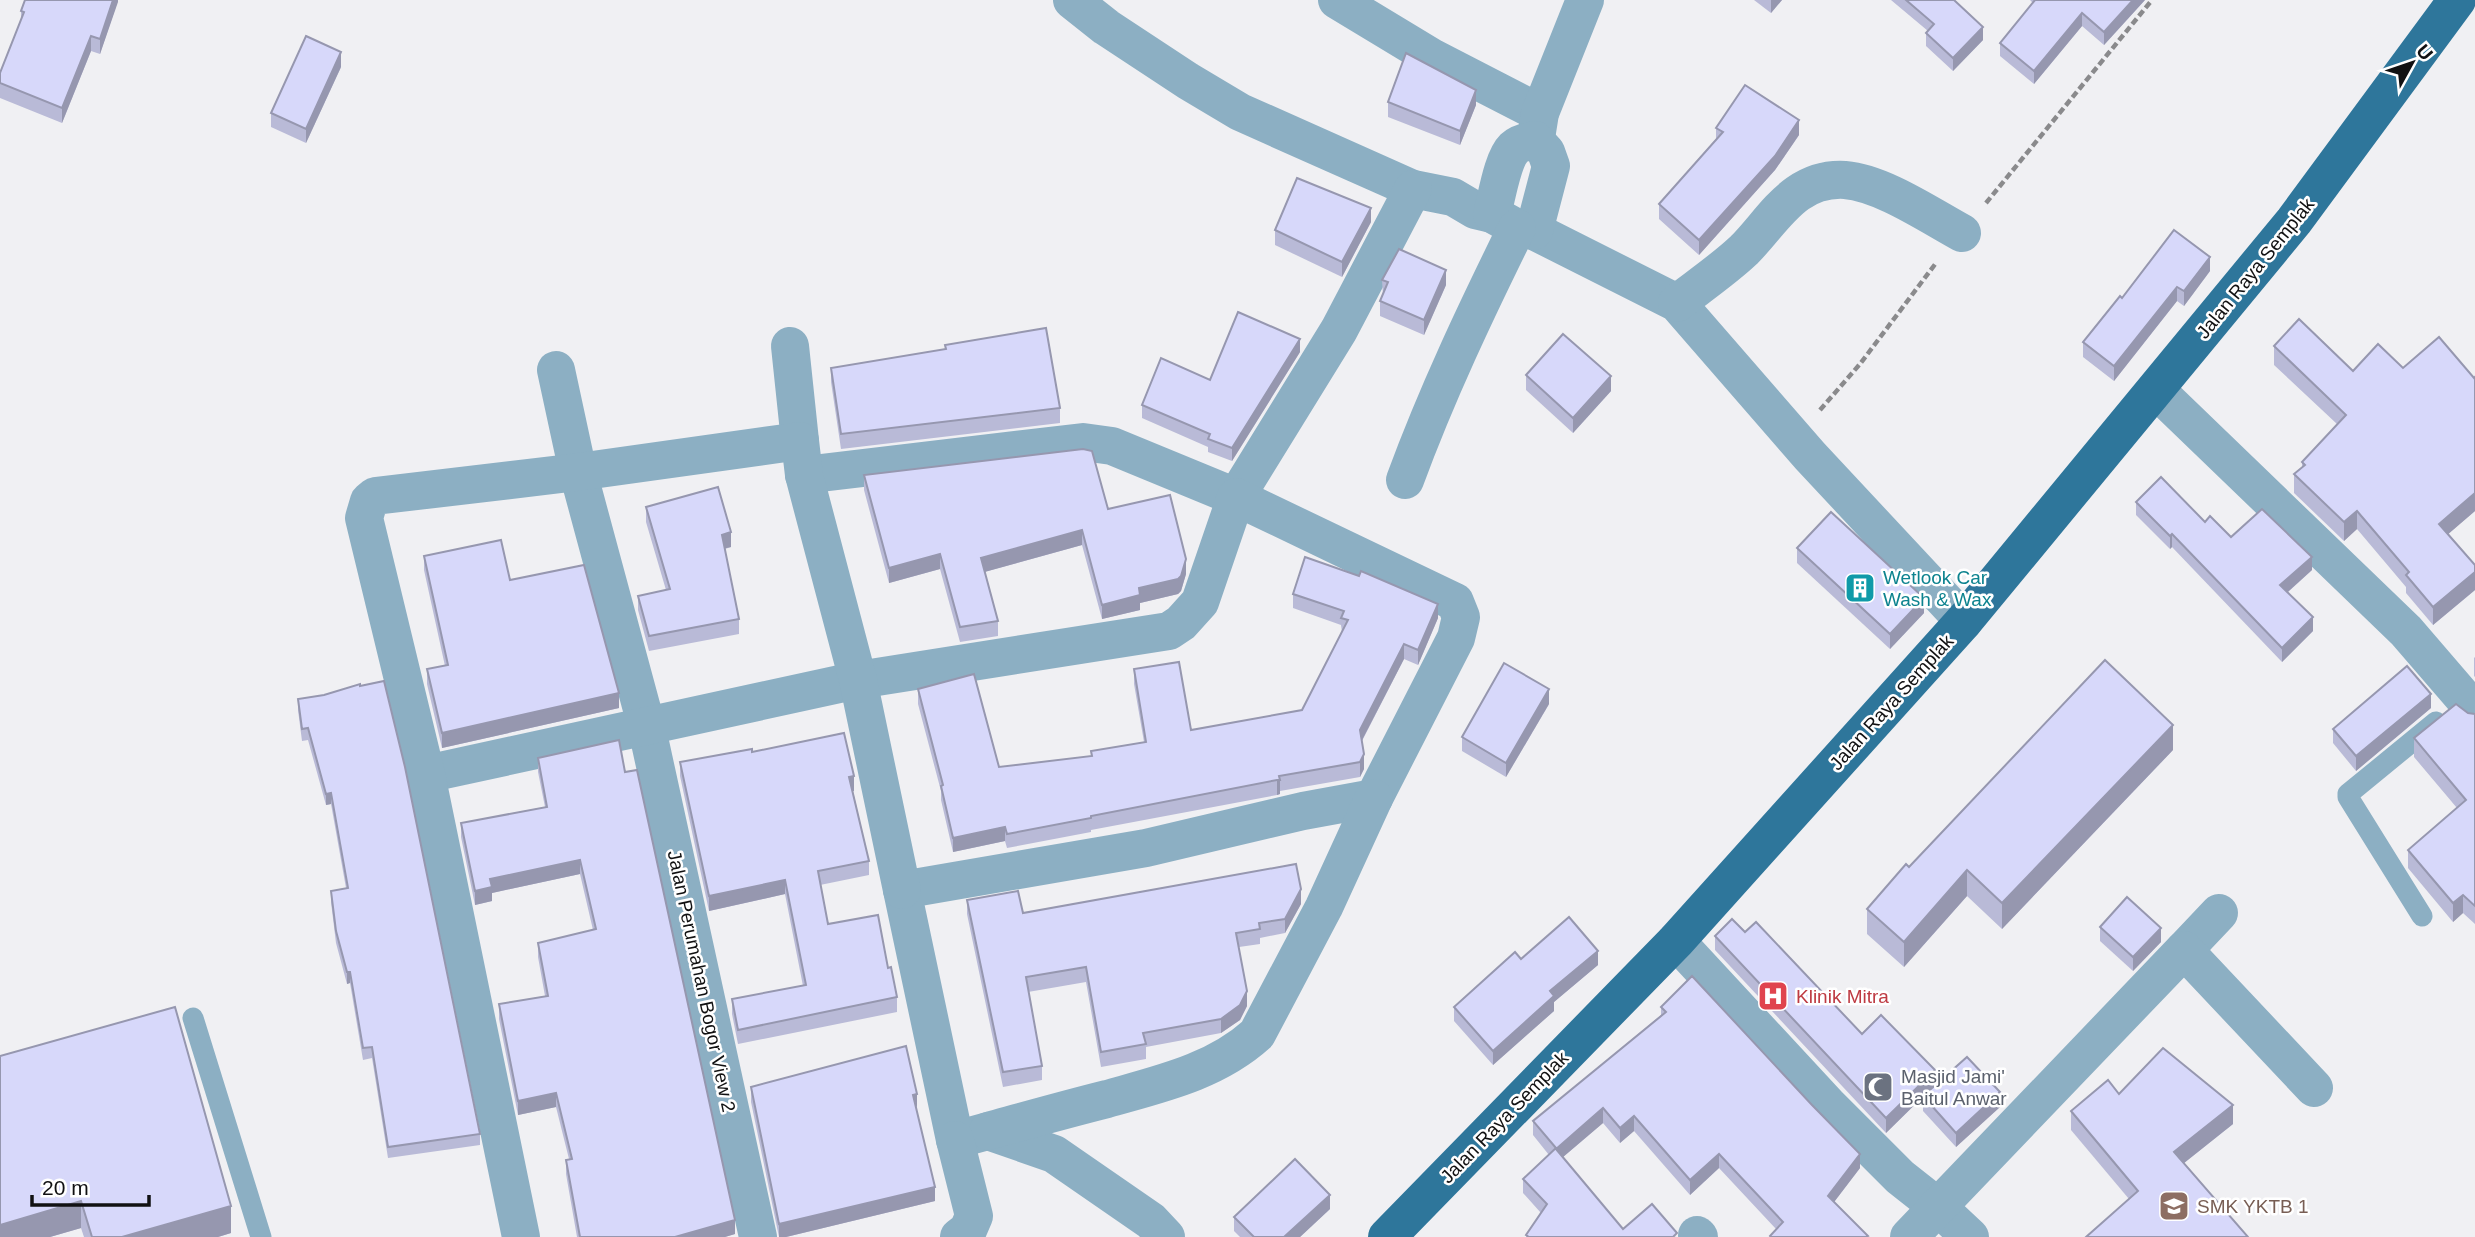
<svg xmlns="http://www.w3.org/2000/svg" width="2475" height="1237" viewBox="0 0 2475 1237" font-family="Arial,sans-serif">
<rect width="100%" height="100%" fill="#f0f0f3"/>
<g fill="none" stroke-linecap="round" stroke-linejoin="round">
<!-- path -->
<g stroke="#8a8a8c" stroke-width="4.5" stroke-dasharray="7 3.5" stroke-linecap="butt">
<path d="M1986,203l166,-203"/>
<path d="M1820,410l40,-46 76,-101"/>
</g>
<!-- service -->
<g stroke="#8cafc3" stroke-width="21">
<path d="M2422,916l-74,-119v-3l88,-72"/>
<path d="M193,1018l68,219"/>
</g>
<!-- minor -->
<g stroke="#8cafc3" stroke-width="38">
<path d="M1072,0l34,27 82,54 52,31 173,77 40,8 22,13 17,4 25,14 17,3 143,72 133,153 154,165"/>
<path d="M1337,0l96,58 107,55"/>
<path d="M1536,138l4,-25 45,-113"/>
<path d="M1492,214c5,-17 10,-54 22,-66 6,-5 14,-7 21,-8l11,12 5,14 -17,65"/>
<path d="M1677,303c22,-17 47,-34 67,-53 30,-30 50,-73 101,-70 37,3 84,35 117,53"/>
<path d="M790,346l10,95"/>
<path d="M556,370l22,102 68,252 112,513"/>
<path d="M2156,390l250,241 69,80"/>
<path d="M804,475l279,-33 29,4 124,51 103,-167 74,-141"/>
<path d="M1405,480c32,-87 71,-169 112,-252"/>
<path d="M426,774l432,-94 311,-49 12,-8 19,-21 36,-105 219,105 6,15 -5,21 -82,160 -71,13 -157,37 -244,42 53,250 33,-9 66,23 97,67 15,16"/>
<path d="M1676,941l152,164 72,72 38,30 32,30"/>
<path d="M2184,950l35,-37"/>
<path d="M988,1131c40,-11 79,-22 119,-32 53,-15 108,-27 150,-65l67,-127 50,-109"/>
<path d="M955,1140l19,76 -6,14 -9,7"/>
<path d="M1697,1235l2,2"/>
<path d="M521,1237l-95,-463 -62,-256 5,-17 6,-5 203,-24 222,-31 4,34 54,205 44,210"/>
<path d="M1909,1237l275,-287 130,138"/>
</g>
<!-- primary -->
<path stroke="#2e769b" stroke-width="38" d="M1387,1237l289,-296 288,-320 330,-400 163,-221"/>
</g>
<!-- wall -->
<g fill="#b9bad7">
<path d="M118,0l-18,54 -9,-3 -29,72 -62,-25v-25l21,-53v-9z"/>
<path d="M1754,0h28l-11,13z"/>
<path d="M1891,0h63l29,40 -30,31 -27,-25v-13l2,-2z"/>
<path d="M2030,0h115l-41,45 -22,-19 -48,58 -34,-28v-13l33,-40z"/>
<path d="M341,67l-35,76 -35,-16v-14z"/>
<path d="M1388,102l88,3 -16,40 -72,-28z"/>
<path d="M1716,128l83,7 -24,35 -76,85 -40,-36v-15l57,-65z"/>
<path d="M1371,222l-29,55 -67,-32v-15z"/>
<path d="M2210,271l-26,35 -7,-5 -63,80 -31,-24v-15l39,-44z"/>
<path d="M1382,280l64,5 -22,50 -44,-19v-15l3,-6z"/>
<path d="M945,345l115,63v15l-219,26 -10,-67v-14l114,-19z"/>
<path d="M2274,346l79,25 50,-3 72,9v134l-27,23 27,31v25l-42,35 -27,-32v-6l-49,-58 -13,12 -50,-48v-19l8,-7v-5l35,-38 -63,-59z"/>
<path d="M1300,352l-68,109 -24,-9v-5l-66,-29v-13l68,-25z"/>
<path d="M1526,375l85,16 -38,42 -47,-43z"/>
<path d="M864,475l244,34 78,65 -5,17 -3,3 -38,9v7l-38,9 -20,-74 -98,27 14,49v15l-38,6 -20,-73 -51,14 -25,-93z"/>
<path d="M2136,502l69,20 26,15 81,33 -24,22 25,39 -31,31 -110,-115 -2,2 -34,-34z"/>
<path d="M646,507l85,40 -6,2 14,70v15l-90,17 -11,-41v-14l28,-6 -20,-68z"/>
<path d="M1797,548l127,65 -34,36 -93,-86z"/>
<path d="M424,556l86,24 109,128 -177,40 -15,-64v-15l18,-3 -21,-96z"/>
<path d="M1293,594l145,24 -20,47 -14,-6 -42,82 2,28 -4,8 -80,14v3l-3,1 -186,35v2l-84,16 -2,-7 -52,11 -12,-52v-9l-23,-87v-15l81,78 92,-11v-5l53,-9 -10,-58v-15l57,61 111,-20 40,-78 -1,-7 -48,-17z"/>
<path d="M2475,657v20l-1,-1v-18z"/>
<path d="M298,699l182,435v11l-92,13 -16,-100 -9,2 -13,-77 -3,1 -11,-41 -5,-41v-11l15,-3 -15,-84 -5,1 -18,-65 -6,1 -4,-31z"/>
<path d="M1549,704l-43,73 -44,-26v-14z"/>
<path d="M2431,708l-75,63 -23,-28v-14z"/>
<path d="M2468,713l7,1v210l-12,-11 -10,9 -45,-54v-18l49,-42 -43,-51v-19z"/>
<path d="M2173,750l-171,179 -35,-33 -63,71 -37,-33v-25l42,-42z"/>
<path d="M752,752l102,39h-1l16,70v14l-49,10 8,39 60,44 9,29v15l-159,32 -6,-30v-15l71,-13 -18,-92 -76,17 -29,-135v-14z"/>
<path d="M538,758l87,14 110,462 -10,3h-148l-11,-63v-14l3,-1 -13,-52 -38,8 -19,-96v-15l46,-8 -7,-39v-14l55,-13 -13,-56 -88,19v8l-17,4 -14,-68v-14l84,-16 -7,-35z"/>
<path d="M967,900l56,13 278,-9 -16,29 -25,5v6l-21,3 8,59 -7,14 -19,13 -75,14v12l-45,8 -15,-85 -58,10 14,74v14l-39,7 -36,-173z"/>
<path d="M2100,927l61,15 -28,29 -33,-30z"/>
<path d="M1745,932l117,102 73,51 -10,9 75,13 -44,40 -33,-36v-15l-37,37 -171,-183v-14z"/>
<path d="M1521,959l77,6 -44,37v9l-61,54 -39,-44v-14z"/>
<path d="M1661,1007l199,161 -26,34 34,35h-98l6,-8 -57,-61 -29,27 -56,-64 -14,12 -17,-20 -40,34 60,72 54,8h-151v-2l15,-22 -18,-20v-14l26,-24 -16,-20v-14l128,-106z"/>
<path d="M0,1056l231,177 -13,4h-134l-3,-9 -31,9h-50z"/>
<path d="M751,1087l184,114 -149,36h-7l-28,-135z"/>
<path d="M2119,1094l114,30 -49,39 -55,36 -58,-69v-19z"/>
<path d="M1330,1209l-30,28h-60l-6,-6v-14z"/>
</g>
<!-- shaded-wall -->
<g fill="#9697af">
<path d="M113,0h5v2l-18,52v-15z"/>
<path d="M1771,0h11l-11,13z"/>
<path d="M2133,0h12l-41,45v-13z"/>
<path d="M2082,13v13l-48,58v-13z"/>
<path d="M1983,27v13l-30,31v-13z"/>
<path d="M91,36v15l-29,72v-15z"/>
<path d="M341,52v15l-35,76v-14z"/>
<path d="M1476,90v15l-16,40v-14z"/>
<path d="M1799,120v15l-24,35 -76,85v-15z"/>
<path d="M1371,208v14l-29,55v-15z"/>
<path d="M2210,257v14l-26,35v-15z"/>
<path d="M1446,270v15l-22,50v-15z"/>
<path d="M2177,287v14l-63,80v-15z"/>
<path d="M1300,339v13l-68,109v-13z"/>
<path d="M1611,376v15l-38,42v-15z"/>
<path d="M2475,493v18l-36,31v-18z"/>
<path d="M2357,511v18l-13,12v-19z"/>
<path d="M1082,530v15l-101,28v-15z"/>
<path d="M731,532v15l-9,2v-14z"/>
<path d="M2172,534v13l-2,2v-13z"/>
<path d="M940,554v15l-51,14v-15z"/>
<path d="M2312,557v13l-32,29v-14z"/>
<path d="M1186,559v15l-5,17 -3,3 -38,9v7l-38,9v-14l37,-17z"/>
<path d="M2475,572v18l-42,35v-18z"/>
<path d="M1924,598v15l-34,36v-15z"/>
<path d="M1438,604v14l-20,47v-15z"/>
<path d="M2313,617v14l-31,31v-14z"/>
<path d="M1404,644v15l-44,85v-14z"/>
<path d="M1549,689v15l-43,73v-14z"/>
<path d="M619,693v15l-177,40v-15z"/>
<path d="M2431,694v14l-75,63v-15z"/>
<path d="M2173,725v25l-171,179v-26z"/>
<path d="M1364,754v15l-4,8v-15z"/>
<path d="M854,776v15l-5,1v-15z"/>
<path d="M1277,780h3v14l-3,1z"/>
<path d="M331,793v11l-5,1v-11z"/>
<path d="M1005,827v14l-52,11v-14z"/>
<path d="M580,860v14l-88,19v8l-17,4v-14l15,-12z"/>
<path d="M1967,870v26l-63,71v-25z"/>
<path d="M785,880v14l-76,17v-15z"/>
<path d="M1301,889v15l-16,29v-14z"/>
<path d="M2463,895v18l-10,9v-19z"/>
<path d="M2161,928v14l-28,29v-14z"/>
<path d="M1598,951v14l-44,37v9l-61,54v-14l57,-60z"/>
<path d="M347,972h3v11l-3,1z"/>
<path d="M1247,991v15l-7,14 -19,13v-14z"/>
<path d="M1935,1070v15l-49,48v-15z"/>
<path d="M2000,1092v15l-44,40v-14z"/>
<path d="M556,1093v14l-38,8v-14z"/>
<path d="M917,1094v15l-4,-14z"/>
<path d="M2233,1105v19l-59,47v-19z"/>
<path d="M1603,1108v15l-47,40v-14z"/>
<path d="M1634,1116v15l-14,12v-15z"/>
<path d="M1719,1154v14l-29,27v-15z"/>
<path d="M1860,1154v14l-32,42v-14z"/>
<path d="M935,1187v14l-149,36h-7v-13z"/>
<path d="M1330,1195v14l-30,28h-16z"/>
<path d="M81,1201v27l-31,9h-50v-12z"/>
<path d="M231,1206v27l-13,4h-96z"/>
<path d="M735,1220v14l-10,3h-50z"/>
</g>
<!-- building -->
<g fill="#d7d8fa" stroke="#9697af" stroke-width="2">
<path d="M25,0h88l-13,39 -9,-3 -29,72 -62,-25v-10l24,-61 -3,-1z"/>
<path d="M1906,0h48l29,27 -30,31 -27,-25 8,-9z"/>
<path d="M2035,0h98l-29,32 -22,-19 -48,58 -34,-28z"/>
<path d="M306,36l35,16 -35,77 -35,-16z"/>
<path d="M1406,53l70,37 -16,41 -72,-29z"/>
<path d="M1745,85l54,35 -24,36 -76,84 -40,-36 64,-72 -7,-4z"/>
<path d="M1297,178l74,30 -29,54 -67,-32z"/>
<path d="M2174,230l36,27 -26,34 -7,-4 -63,79 -31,-24 37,-46 2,2z"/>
<path d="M1399,249l47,21 -22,50 -44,-19 8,-19 -6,-2z"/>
<path d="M1238,312l62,27 -68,109 -24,-9 2,-5 -68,-29 19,-47 49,22z"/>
<path d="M2299,319l54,52 25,-27 25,24 36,-31 35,41 1,-1v116l-36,31 36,41v7l-42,35 -27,-32 3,-3 -52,-61 -13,11 -50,-48 11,-9 -3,-3 44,-47 -72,-69z"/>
<path d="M1046,328l14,80 -219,26 -10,-66 115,-19 -1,-4z"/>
<path d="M1563,334l48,42 -38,42 -47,-43z"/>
<path d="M1083,449l9,2 16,58 62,-14 16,64 -5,17 -3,3 -39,9 1,7 -38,10 -20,-75 -101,28 17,63 -38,6 -20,-73 -51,14 -25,-93z"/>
<path d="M2161,477l44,45 5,-6 21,21 31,-28 50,48 -32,28 33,32 -31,31 -110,-114 -2,2 -34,-34z"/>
<path d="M718,487l13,45 -9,3 17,84 -90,17 -11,-40 32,-7 -24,-82z"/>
<path d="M1831,512l93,86 -34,36 -93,-86z"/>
<path d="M501,540l9,40 74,-15 35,128 -177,40 -15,-64 21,-4 -24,-109z"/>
<path d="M1305,557l54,19 2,-5 77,33 -20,46 -14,-6 -44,86 4,24 -4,8 -81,14 1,4h-3l-186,36v2l-84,16 -2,-7 -52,11 -12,-52 2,-1 -25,-96 56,-15 25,93 93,-11 -1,-5 55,-9 -12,-73 45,-7 12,68 111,-20 46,-90 -7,-2 3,-7 -51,-17z"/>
<path d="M2105,660l68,65 -171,178 -35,-33 -63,72 -37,-33 39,-45 3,3z"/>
<path d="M1504,663l45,26 -43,74 -44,-26z"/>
<path d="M2407,666l24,28 -75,62 -23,-27z"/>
<path d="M384,681l21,86 75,367 -92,13 -16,-100 -9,1 -13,-76h-3l-11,-41 -5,-40 17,-3 -17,-95 -5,1 -18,-66 -6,1 -4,-30 26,-4 36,-11v2z"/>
<path d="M2456,704l12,9 7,1v192l-12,-11 -10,8 -45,-53 58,-50 -52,-62z"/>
<path d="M844,733l10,43 -5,1 20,84 -51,10 10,53 50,-9 10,53 3,-1 6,30 -159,33 -6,-31 74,-14 -21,-105 -76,16 -29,-134 72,-13v3z"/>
<path d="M619,740l6,32 12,-2 98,450 -60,17h-95l-14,-77 6,-1 -16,-66 -38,8 -19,-97 49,-8 -10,-53 58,-14 -16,-69 -90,19 2,8 -17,4 -14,-68 86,-16 -9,-49z"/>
<path d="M1296,864l5,25 -16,30 -26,4 1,6 -24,4 11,58 -7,14 -19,14 -78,14 3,11 -45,8 -15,-85 -60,10 16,89 -39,6 -36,-172 51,-9 5,22z"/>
<path d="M2127,897l34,31 -28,29 -33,-30z"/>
<path d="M1569,917l29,34 -48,40 4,5 -61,55 -39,-44 61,-55 6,7z"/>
<path d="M1732,919l13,13 11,-10 106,112 19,-19 54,55 -49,48 -171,-182z"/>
<path d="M1692,976l120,129 48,49 -32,42 40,40 -2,1h-95l-1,-1 13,-14 -64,-68 -29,26 -56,-64 -14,12 -17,-20 -47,41 67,80 29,-25 25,29 -4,4h-144l-3,-2 21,-31 -24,-25 33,-31 -23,-27 133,-109 -5,-5z"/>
<path d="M175,1007l56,199 -109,31h-30l-11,-36 -81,24v-169z"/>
<path d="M906,1046l11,48 -4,1 22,92 -156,37 -28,-137z"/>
<path d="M2163,1048l70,57 -59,47 74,85h-162l52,-46 -67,-80 37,-31 11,14z"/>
<path d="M1967,1057l33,35 -44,41 -33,-37z"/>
<path d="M1295,1159l35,36 -46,42h-30l-20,-20z"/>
</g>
<!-- icons -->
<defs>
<g id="building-square" transform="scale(1.575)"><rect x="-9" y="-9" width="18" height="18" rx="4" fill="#0f9aa8" stroke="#fff"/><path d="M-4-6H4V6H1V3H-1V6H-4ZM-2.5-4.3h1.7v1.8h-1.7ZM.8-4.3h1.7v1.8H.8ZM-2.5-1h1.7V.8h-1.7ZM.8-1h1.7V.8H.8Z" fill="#fff"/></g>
<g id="hospital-square" transform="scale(1.575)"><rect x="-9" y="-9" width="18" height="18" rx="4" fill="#e0444e" stroke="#fff"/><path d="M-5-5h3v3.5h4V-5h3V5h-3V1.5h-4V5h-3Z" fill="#fff"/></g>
<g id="mosque-square" transform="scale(1.575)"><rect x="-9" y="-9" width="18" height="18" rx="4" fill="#6b7280" stroke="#fff"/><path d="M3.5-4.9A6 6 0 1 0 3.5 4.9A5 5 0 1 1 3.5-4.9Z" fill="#fff"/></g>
<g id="school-square" transform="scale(1.575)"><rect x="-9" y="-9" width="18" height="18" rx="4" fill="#8d6e63" stroke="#fff"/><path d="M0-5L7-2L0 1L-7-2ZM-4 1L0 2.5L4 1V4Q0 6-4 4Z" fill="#fff"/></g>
</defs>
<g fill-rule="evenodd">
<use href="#building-square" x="1860" y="588"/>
<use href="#hospital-square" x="1773" y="996"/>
<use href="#mosque-square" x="1878" y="1087"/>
<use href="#school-square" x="2174" y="1206"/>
</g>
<g text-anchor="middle" stroke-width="5" stroke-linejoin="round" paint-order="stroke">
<!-- street labels -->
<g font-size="19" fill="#111112" stroke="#fff">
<text transform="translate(2255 268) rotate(-51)" y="7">Jalan Raya Semplak</text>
<text transform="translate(1891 702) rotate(-48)" y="7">Jalan Raya Semplak</text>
<text transform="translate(702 981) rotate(78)" y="7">Jalan Perumahan Bogor View 2</text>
<text transform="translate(1504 1117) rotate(-46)" y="7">Jalan Raya Semplak</text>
</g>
<!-- culture labels -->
<g font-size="19" fill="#0d838f" stroke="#fff" text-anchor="start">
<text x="1883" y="584">Wetlook Car<tspan x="1883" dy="22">Wash &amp; Wax</tspan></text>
</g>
<!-- health labels -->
<g font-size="19" fill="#be3a42" stroke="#fff" text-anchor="start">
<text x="1796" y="1003">Klinik Mitra</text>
</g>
<!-- worship labels -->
<g font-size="19" fill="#5b616d" stroke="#fff" text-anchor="start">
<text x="1901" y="1083">Masjid Jami'<tspan x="1901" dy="22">Baitul Anwar</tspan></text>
</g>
<!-- education labels -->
<g font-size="19" fill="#785e54" stroke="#fff" text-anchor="start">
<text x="2197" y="1213">SMK YKTB 1</text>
</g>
</g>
<!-- north arrow -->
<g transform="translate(2412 63) rotate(50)" stroke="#ffffff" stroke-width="5" paint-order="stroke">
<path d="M0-5L12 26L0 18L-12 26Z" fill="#111112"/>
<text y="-10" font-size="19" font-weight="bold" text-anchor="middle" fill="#111112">U</text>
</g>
<!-- scale -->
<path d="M32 1195v10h117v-10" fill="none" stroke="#111112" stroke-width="3.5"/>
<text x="42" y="1195" font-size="21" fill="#111112" stroke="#ffffff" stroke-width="5" paint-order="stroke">20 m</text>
</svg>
